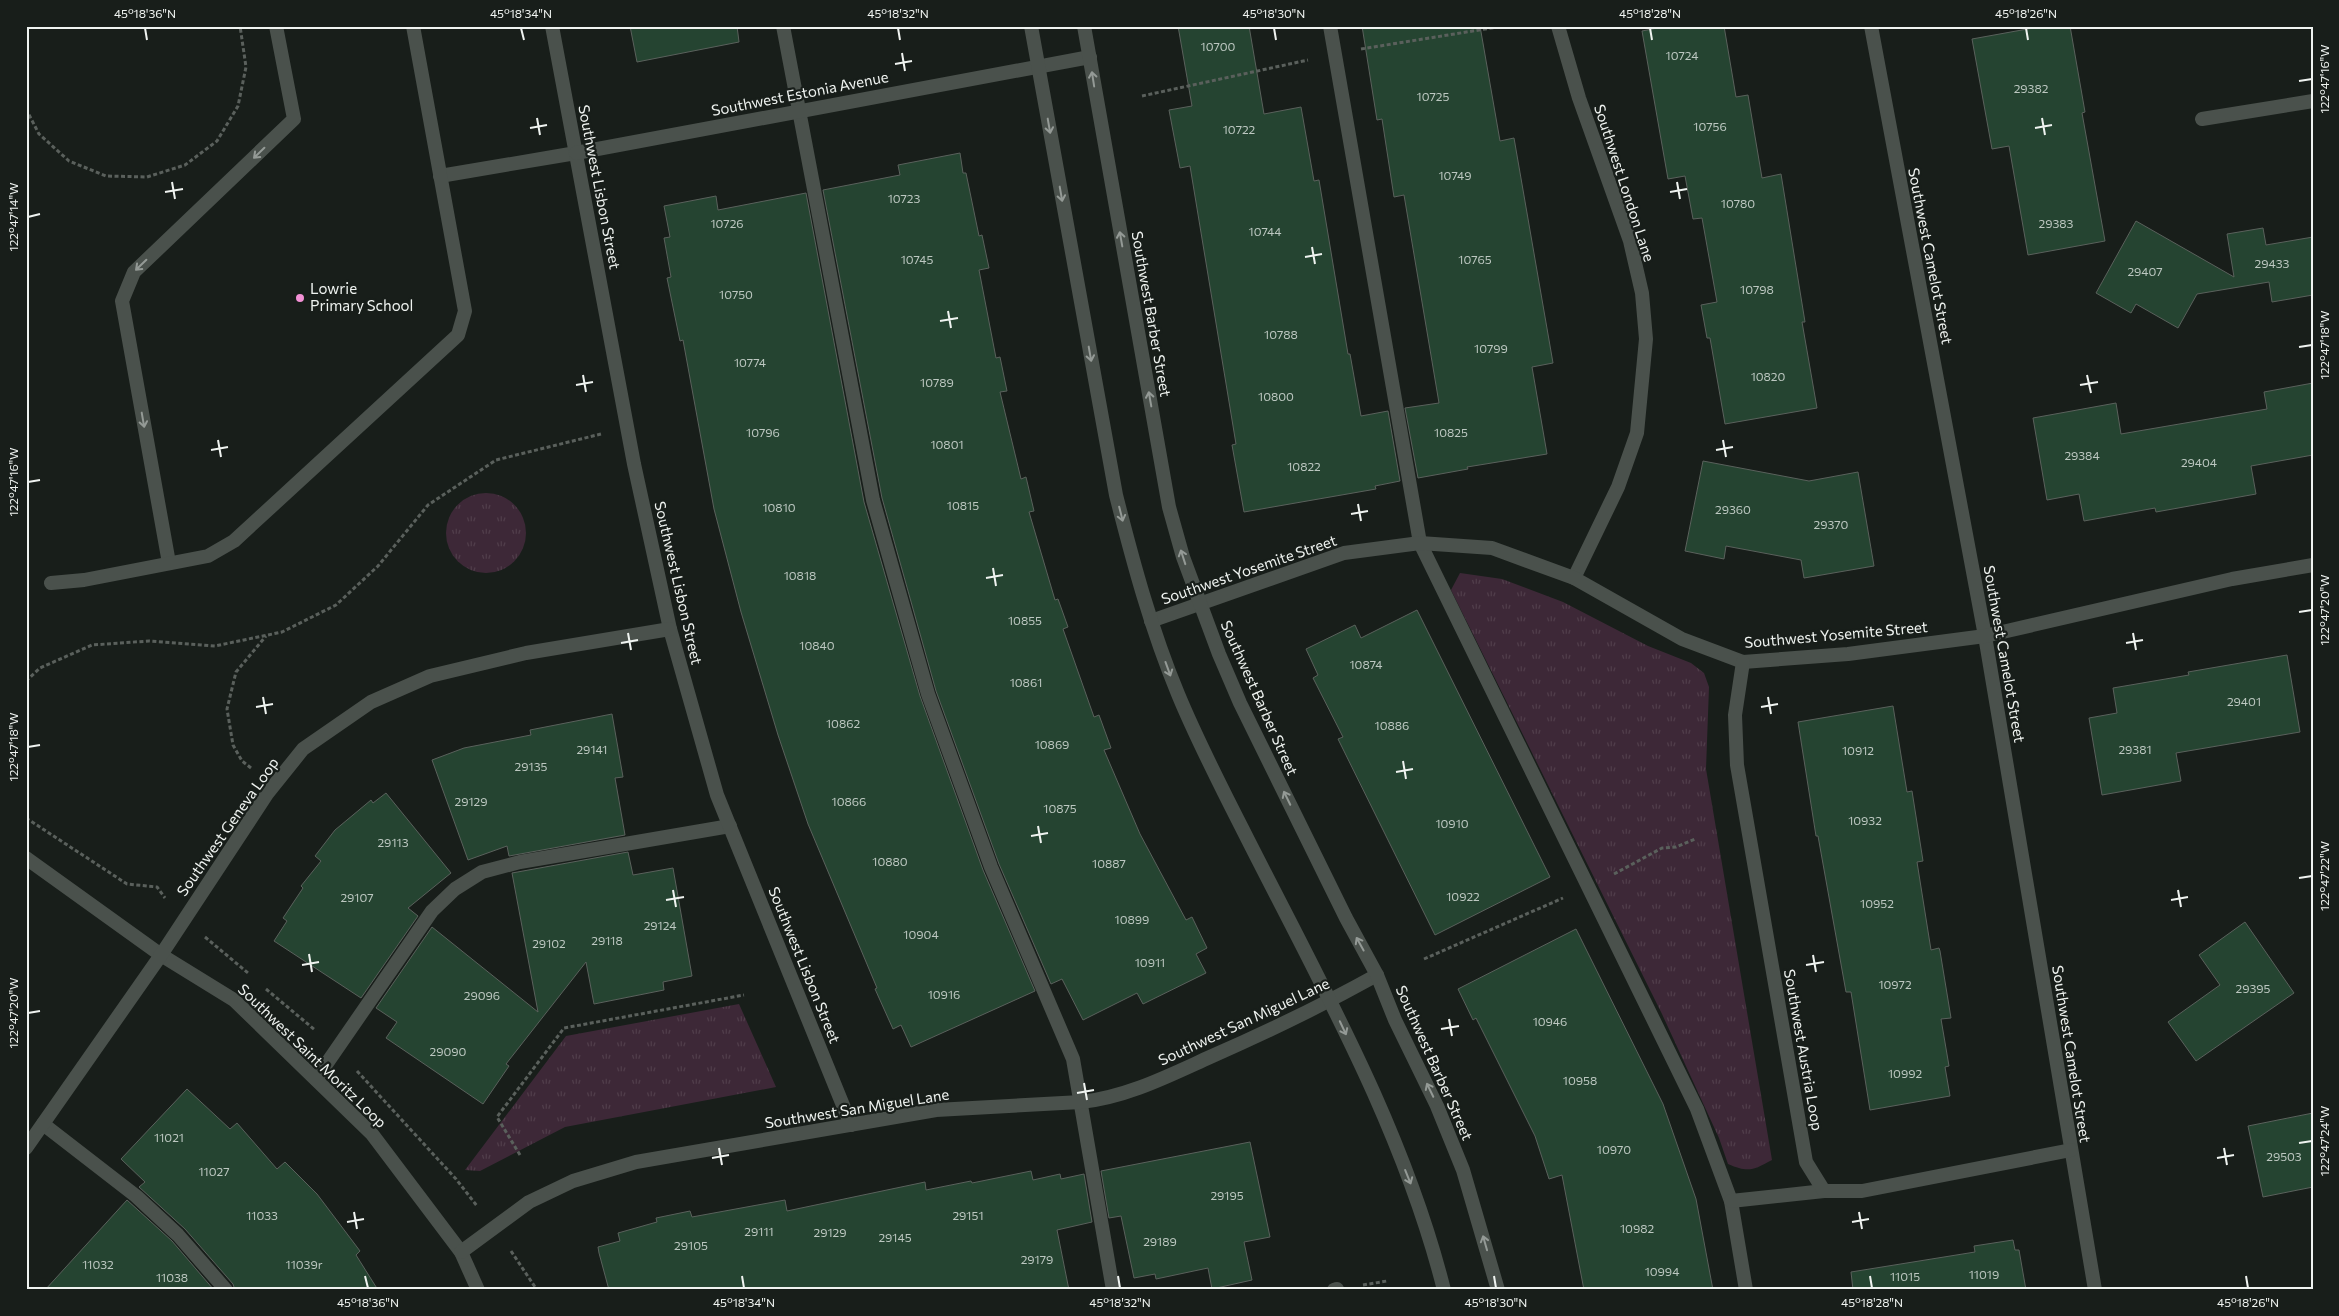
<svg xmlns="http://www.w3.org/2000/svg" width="2339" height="1316" viewBox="0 0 2339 1316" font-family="Commissioner,sans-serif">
<defs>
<pattern id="grass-tufts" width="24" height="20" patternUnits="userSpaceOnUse" patternTransform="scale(1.25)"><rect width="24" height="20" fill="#3d2837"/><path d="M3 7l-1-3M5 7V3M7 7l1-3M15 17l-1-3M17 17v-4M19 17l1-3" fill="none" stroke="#503d4a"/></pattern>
</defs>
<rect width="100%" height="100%" fill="#181e1a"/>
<!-- grass -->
<g fill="url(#grass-tufts)">
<circle cx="486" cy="533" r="40"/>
<path d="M1460,573l42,6 61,23 85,44 43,17 13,10 5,14 -3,82 66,391c-19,10 -23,13 -44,4l-9,-26 -57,-124 -211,-424z"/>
<path d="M739,1004l37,83 -211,40 -85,44 -15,-1 101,-134z"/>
</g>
<!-- building -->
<g fill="#254431" stroke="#5a615c">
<path d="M630,26h107l2,16 -102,20z"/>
<path d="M1178,26h71l15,88 37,-7 13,74 5,-1 29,174h2l11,62 27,-5 12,70 -25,5 1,3 -132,23 -12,-67 4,-1 -46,-278 -10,2 -11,-58 23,-4z"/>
<path d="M1362,26h118l20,115 14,-3 39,225 -21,4 15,87 -80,13 1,2 -50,9 -13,-70 34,-5 -35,-208 -10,2 -12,-78 -5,1z"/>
<path d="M1668,26h56l12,71 12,-2 14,83 19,-4 24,148h-3l15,86 -92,16 -15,-86h-3l-6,-33 16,-3 -15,-84 -9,1 -8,-43 -17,3 -26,-148z"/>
<path d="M2044,26h26l15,86 -3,1 23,128 -77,14 -19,-109 -17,3 -20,-110z"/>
<path d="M960,153l3,20h3l13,63 3,-1 7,33 -10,2 17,88 4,-1 7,34 -7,1 21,87 5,-2 8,34 -5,1 26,88 3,-1 10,28 -5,2 31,88 5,-2 12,33 -7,2 36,84 46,86 6,-3 15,31 -11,6 10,19 -63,31 -6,-11 -54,27 -21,-41 -11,5 -52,-120 -63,-173 -54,-193 -59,-308 77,-15 -2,-10z"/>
<path d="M806,193l58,309 56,194 63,174 52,121 -124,56 -10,-22 -8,4 -18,-40 2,-1 -69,-164 -30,-89 -37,-123 -27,-103 -31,-169 -3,1 -13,-63 4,-1 -7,-39 6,-1 -6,-31 52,-10 2,14z"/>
<path d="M2136,221l98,56 -7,-43 36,-6 3,17 47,-8v58l-41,7 -3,-20 -72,12 -19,34 -42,-24 -5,9 -35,-20z"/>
<path d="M2313,383v72l-62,11 5,28 -100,18 -1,-4 -71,13 -5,-27 -32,6 -14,-82 83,-15 5,31 146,-25 -3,-17z"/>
<path d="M1703,461l106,20 49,-9 16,94 -70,12 -3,-18 -75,-14 -2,13 -39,-8z"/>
<path d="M1417,610l133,267 -115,58 -97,-196 5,-2 -30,-59 5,-3 -12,-26 49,-24 6,13z"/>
<path d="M2287,655l13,77 -124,21 5,28 -79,14 -13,-77 28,-5 -4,-25 76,-13 -1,-3z"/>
<path d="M1893,706l14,86 5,-1 11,70 -6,1 14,88 8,-2 1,3 11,67 -10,1 8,47 -4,1 5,29 -80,14 -19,-118h-5l-28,-156h-2l-18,-114z"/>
<path d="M612,714l11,63 -8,1 10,57 -116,21 -2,-10 -39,14 -36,-100 32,-12 67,-13 -1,-5z"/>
<path d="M386,793l65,80 -43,35 10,8 -57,82 -87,-57 13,-20 -4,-3 20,-30 -2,-2 20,-25 -6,-5 20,-26 36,-30 2,3z"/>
<path d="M628,852l5,23 40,-7 19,108 -29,6 1,8 -70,14 -8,-42 -80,102 3,2 -26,38 -97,-66 11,-16 -21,-14 56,-81 106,85 -26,-139z"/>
<path d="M2245,922l49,71 -98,68 -28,-39 52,-37 -21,-30z"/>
<path d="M1576,929l87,175 33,95 17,91h-129l-22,-115 -13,4 -14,-43 -59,-118 -3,2 -15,-31z"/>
<path d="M187,1089l43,40 7,-6 40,46 8,-7 32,32 43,57 -4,4 22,35h-143l-2,-6 -48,-55 -46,-42 6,-5 -24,-23z"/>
<path d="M2313,1113v74l-50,10 -15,-71z"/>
<path d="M1250,1142l20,95 -26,5 8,38 -40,9 -4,-21 -52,11 -1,-5 -21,4 -13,-62 -12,2 -8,-47z"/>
<path d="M1031,1171l2,9 27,-6 1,5 23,-5 8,48 -35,8 12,60h-460l-10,-37 -1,-6 22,-6 -2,-8 39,-11 -1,-4 34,-7 2,6 93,-17 2,11 138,-29 1,8 45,-9 1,2z"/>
<path d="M127,1200l45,41 42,49h-169z"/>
<path d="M2013,1240l2,10h4l7,40h-173l-2,-18 124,-20 -1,-6z"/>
</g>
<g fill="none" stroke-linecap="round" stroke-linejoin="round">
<!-- path -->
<g stroke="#5a605c" stroke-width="3" stroke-dasharray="4 2.5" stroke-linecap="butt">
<path d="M1361,49l143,-23"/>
<path d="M1142,96l166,-36"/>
<path d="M26,109l13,25 30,27 37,15 41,1 38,-12 32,-24 21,-35 8,-39 -6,-41"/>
<path d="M26,681l14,-13 52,-23 57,-4 66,5 67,-14 54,-27 42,-39 50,-61 68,-45 105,-26"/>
<path d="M251,768l-9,-7 -9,-16 -6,-36 9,-37 30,-36"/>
<path d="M26,818l101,66 30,3 8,11"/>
<path d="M1614,874l48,-26 14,-1 19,-8"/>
<path d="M205,937l43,36"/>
<path d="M1424,959l139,-61"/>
<path d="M266,989l49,41"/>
<path d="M357,1071l99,108 21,27"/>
<path d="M520,1155l-23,-38 67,-89 180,-33"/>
<path d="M511,1251l26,39"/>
<path d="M1363,1285l24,-4"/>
</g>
<!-- service -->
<g stroke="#4a514c" stroke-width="14">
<path d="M783,26l90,474 55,194 63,173 82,192 40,231"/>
<path d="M1330,26l90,517 277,566 34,92 15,89"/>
<path d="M440,176l136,-23"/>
<path d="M169,563l-47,-262 12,-29 160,-153 -18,-93"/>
<path d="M51,583l33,-3 124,-24 26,-15 224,-206 7,-24 -52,-285"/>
<path d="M316,1079l116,-168 23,-22 27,-17 38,-10 210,-36"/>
<path d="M43,1124l93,72 42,39 48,55"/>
<path d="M1731,1201l93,-10"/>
<path d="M1334,1290l3,-1"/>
</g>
<!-- minor -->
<g stroke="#4a514c" stroke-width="14">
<path d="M552,26l82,438 36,165 47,166 134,330"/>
<path d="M1558,26l21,72 51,143 12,52 4,46 -9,94 -19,54 -44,91"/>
<path d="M1871,26l114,610 110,654"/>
<path d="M2202,119l111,-18"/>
<path d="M576,153l514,-96"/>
<path d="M1151,621l193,-68 76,-10 72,5 82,30 108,61 61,23 105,-8 137,-18 247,-57 81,-14"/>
<path d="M1743,662l-8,53 2,50 69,397 18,29h38l209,-41"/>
<path d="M26,858l135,97 73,45 138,134 89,118 17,38"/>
<path d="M26,1148l135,-193 106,-161 36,-45 68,-47 59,-26 96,-23 144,-24"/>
<path d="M461,1252l68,-50 44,-21 63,-19 300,-52 145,-8c46,-5 87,-26 129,-45 57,-25 113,-52 167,-82"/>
</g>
<!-- tertiary -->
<g stroke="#4a514c" stroke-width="14">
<path d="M1031,26l85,469c17,67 35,134 62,199 19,46 42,91 65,136 75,149 160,297 201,460"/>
<path d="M1084,26l85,481 14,50 36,97 21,49 106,215 31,57 18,45 42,86 26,64 35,120"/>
</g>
</g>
<!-- one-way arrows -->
<defs><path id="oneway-shaft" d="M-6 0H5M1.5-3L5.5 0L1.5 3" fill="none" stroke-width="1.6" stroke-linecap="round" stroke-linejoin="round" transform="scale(1.25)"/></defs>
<g stroke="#949a96">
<use href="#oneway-shaft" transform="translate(1093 79) rotate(-99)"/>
<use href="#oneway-shaft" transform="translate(1049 126) rotate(80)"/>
<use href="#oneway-shaft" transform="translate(259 153) rotate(136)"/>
<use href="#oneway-shaft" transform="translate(1061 194) rotate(80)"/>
<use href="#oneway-shaft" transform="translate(1121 239) rotate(-100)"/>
<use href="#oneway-shaft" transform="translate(141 265) rotate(136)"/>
<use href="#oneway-shaft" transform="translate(1090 354) rotate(80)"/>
<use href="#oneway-shaft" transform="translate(1150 399) rotate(-100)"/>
<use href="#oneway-shaft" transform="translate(143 420) rotate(80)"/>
<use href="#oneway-shaft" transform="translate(1121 514) rotate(76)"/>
<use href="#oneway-shaft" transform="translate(1183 557) rotate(-108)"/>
<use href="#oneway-shaft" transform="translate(1168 669) rotate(70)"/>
<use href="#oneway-shaft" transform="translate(1287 798) rotate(-116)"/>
<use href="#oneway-shaft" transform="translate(1360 944) rotate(-119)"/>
<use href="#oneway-shaft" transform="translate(1343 1028) rotate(65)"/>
<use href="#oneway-shaft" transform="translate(1430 1090) rotate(-116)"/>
<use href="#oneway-shaft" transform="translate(1408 1177) rotate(68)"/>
<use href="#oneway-shaft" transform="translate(1485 1243) rotate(-106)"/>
</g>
<!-- ticks -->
<path fill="none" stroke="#eff3f0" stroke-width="2" d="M145,28l2,12M521,28l3,12M898,28l2,12M1274,28l2,12M1650,28l2,12M2026,28l2,12M902,53l3,18M895,64l17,-3M2299,81l13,-2M537,118l3,17M2042,118l3,17M530,128l17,-3M2035,128l17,-3M172,182l3,17M1677,182l3,17M165,192l18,-3M1670,192l17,-3M28,217l12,-3M1312,247l3,17M1305,257l17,-3M948,311l3,17M940,321l18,-3M2299,347l13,-2M583,375l3,17M2087,375l4,18M576,385l17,-3M2080,385l18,-3M218,440l3,17M1723,440l3,17M211,450l17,-3M1716,450l17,-3M28,482l12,-2M1358,504l3,17M1351,514l17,-3M993,568l3,18M986,578l17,-3M2299,612l13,-2M628,633l3,17M2133,633l3,17M621,643l17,-3M2126,643l17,-3M263,697l3,17M1768,697l3,17M256,707l17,-3M1761,707l17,-3M28,747l12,-2M1403,761l3,18M1396,772l17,-3M1038,826l3,17M1031,836l17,-3M2299,878l13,-2M673,890l3,17M2178,890l3,17M666,900l18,-3M2171,900l17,-3M309,954l3,18M1813,955l3,17M302,965l17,-3M1806,965l18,-3M28,1013l12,-2M1449,1019l3,17M1441,1029l18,-3M1084,1083l3,17M1077,1093l17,-3M2299,1143l13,-2M719,1148l3,17M2224,1148l3,17M712,1158l17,-3M2217,1158l17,-3M354,1212l3,17M1859,1212l3,17M347,1222l17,-3M1852,1222l17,-3M365,1276l3,12M742,1276l2,12M1118,1276l2,12M1494,1276l2,12M1870,1276l2,12M2246,1276l2,12"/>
<!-- markers -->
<circle fill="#f391d6" stroke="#181e1a" stroke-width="2" cx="300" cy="298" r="5"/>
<g text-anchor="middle" stroke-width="4.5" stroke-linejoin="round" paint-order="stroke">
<!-- number labels -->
<g font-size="12" fill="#bcc7c0">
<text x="1218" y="51">10700</text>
<text x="1682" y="60">10724</text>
<text x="2031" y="93">29382</text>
<text x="1433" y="101">10725</text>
<text x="1710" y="131">10756</text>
<text x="1239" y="134">10722</text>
<text x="1455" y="180">10749</text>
<text x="904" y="203">10723</text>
<text x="1738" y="208">10780</text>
<text x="727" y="228">10726</text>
<text x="2056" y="228">29383</text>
<text x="1265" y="236">10744</text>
<text x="917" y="264">10745</text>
<text x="1475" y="264">10765</text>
<text x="2272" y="268">29433</text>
<text x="2145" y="276">29407</text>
<text x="1757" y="294">10798</text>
<text x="736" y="299">10750</text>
<text x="1281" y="339">10788</text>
<text x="1491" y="353">10799</text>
<text x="750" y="367">10774</text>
<text x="1768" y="381">10820</text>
<text x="937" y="387">10789</text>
<text x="1276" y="401">10800</text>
<text x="763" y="437">10796</text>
<text x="1451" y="437">10825</text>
<text x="947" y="449">10801</text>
<text x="2082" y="460">29384</text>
<text x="2199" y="467">29404</text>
<text x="1304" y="471">10822</text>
<text x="963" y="510">10815</text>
<text x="779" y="512">10810</text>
<text x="1733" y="514">29360</text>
<text x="1831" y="529">29370</text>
<text x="800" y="580">10818</text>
<text x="1025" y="625">10855</text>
<text x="817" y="650">10840</text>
<text x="1366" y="669">10874</text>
<text x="1026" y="687">10861</text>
<text x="2244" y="706">29401</text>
<text x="843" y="728">10862</text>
<text x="1392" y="730">10886</text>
<text x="1052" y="749">10869</text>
<text x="592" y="754">29141</text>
<text x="2135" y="754">29381</text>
<text x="1858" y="755">10912</text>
<text x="531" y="771">29135</text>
<text x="471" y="806">29129</text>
<text x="849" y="806">10866</text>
<text x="1060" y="813">10875</text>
<text x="1865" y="825">10932</text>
<text x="1452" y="828">10910</text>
<text x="393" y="847">29113</text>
<text x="890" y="866">10880</text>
<text x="1109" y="868">10887</text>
<text x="1463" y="901">10922</text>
<text x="357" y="902">29107</text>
<text x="1877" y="908">10952</text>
<text x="1132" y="924">10899</text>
<text x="660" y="930">29124</text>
<text x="921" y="939">10904</text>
<text x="607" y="945">29118</text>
<text x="549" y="948">29102</text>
<text x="1150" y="967">10911</text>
<text x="1895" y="989">10972</text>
<text x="2253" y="993">29395</text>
<text x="944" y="999">10916</text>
<text x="482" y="1000">29096</text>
<text x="1550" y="1026">10946</text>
<text x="448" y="1056">29090</text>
<text x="1905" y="1078">10992</text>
<text x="1580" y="1085">10958</text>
<text x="169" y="1142">11021</text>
<text x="1614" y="1154">10970</text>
<text x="2284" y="1161">29503</text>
<text x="214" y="1176">11027</text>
<text x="1227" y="1200">29195</text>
<text x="262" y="1220">11033</text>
<text x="968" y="1220">29151</text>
<text x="1637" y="1233">10982</text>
<text x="759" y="1236">29111</text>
<text x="830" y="1237">29129</text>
<text x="895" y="1242">29145</text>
<text x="1160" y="1246">29189</text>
<text x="691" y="1250">29105</text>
<text x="1037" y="1264">29179</text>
<text x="98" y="1269">11032</text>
<text x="304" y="1269">11039r</text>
<text x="1662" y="1276">10994</text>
<text x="1984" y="1279">11019</text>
<text x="1905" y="1281">11015</text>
<text x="172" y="1282">11038</text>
</g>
<!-- street labels -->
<g font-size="15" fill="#eff3f0" stroke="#181e1a">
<text transform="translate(800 94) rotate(-11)" y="5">Southwest Estonia Avenue</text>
<text transform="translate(1624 183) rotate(72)" y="5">Southwest London Lane</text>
<text transform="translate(599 187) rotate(79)" y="5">Southwest Lisbon Street</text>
<text transform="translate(1930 256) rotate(79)" y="5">Southwest Camelot Street</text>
<text transform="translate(1151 314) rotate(80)" y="5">Southwest Barber Street</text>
<text transform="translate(1249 570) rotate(-19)" y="5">Southwest Yosemite Street</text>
<text transform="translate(678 583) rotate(77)" y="5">Southwest Lisbon Street</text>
<text transform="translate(1836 635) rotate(-5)" y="5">Southwest Yosemite Street</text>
<text transform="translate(2004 654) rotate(80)" y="5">Southwest Camelot Street</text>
<text transform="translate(1259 698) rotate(66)" y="5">Southwest Barber Street</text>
<text transform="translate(228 827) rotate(-55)" y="5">Southwest Geneva Loop</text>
<text transform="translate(804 965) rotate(68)" y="5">Southwest Lisbon Street</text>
<text transform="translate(1244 1022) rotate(-25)" y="5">Southwest San Miguel Lane</text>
<text transform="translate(1803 1050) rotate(80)" y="5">Southwest Austria Loop</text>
<text transform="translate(2071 1054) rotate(81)" y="5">Southwest Camelot Street</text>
<text transform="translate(312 1056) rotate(44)" y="5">Southwest Saint Moritz Loop</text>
<text transform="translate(1434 1063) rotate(66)" y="5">Southwest Barber Street</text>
<text transform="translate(857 1109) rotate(-9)" y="5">Southwest San Miguel Lane</text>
</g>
<!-- poi labels -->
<g font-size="15" fill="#eff3f0" stroke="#181e1a" text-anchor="start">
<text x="310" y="294">Lowrie<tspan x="310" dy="17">Primary School</tspan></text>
</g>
</g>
<!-- border -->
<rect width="2339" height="1316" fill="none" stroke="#181e1a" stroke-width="55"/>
<rect x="28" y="28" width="2284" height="1260" fill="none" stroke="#eff3f0" stroke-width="2"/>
<g font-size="12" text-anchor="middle" fill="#eff3f0">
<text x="145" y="18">45°18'36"N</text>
<text x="521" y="18">45°18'34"N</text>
<text x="898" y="18">45°18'32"N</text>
<text x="1274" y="18">45°18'30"N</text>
<text x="1650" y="18">45°18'28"N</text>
<text x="2026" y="18">45°18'26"N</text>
<text transform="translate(2325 79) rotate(-90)" y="4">122°47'16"W</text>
<text transform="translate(14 217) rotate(-90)" y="4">122°47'14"W</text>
<text transform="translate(2325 345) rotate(-90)" y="4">122°47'18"W</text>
<text transform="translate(14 482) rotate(-90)" y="4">122°47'16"W</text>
<text transform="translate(2325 610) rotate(-90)" y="4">122°47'20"W</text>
<text transform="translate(14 747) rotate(-90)" y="4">122°47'18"W</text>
<text transform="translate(2325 876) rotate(-90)" y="4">122°47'22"W</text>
<text transform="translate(14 1013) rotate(-90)" y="4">122°47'20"W</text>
<text transform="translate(2325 1141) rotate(-90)" y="4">122°47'24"W</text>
<text x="368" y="1307">45°18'36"N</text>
<text x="744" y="1307">45°18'34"N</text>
<text x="1120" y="1307">45°18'32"N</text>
<text x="1496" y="1307">45°18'30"N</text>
<text x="1872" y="1307">45°18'28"N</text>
<text x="2248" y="1307">45°18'26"N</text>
</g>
</svg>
